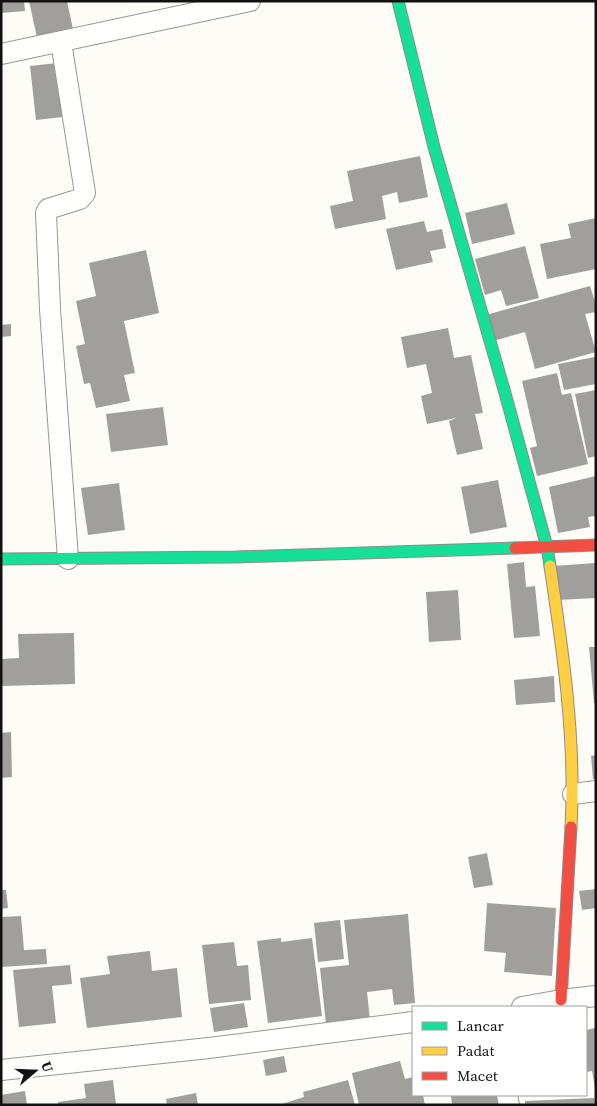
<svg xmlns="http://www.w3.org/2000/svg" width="597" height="1106" viewBox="0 0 597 1106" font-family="'Source Serif 4',serif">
<rect width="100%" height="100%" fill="#fdfcf7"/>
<!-- building -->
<g fill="#a19f9c">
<path d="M1,1h23l1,10 -24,2z"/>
<path d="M29,1h38l7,33 -36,8z"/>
<path d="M57,63l6,54 -27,3 -6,-54z"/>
<path d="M420,156l8,41 -29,6 -2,-11 -15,4 4,23 -51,10 -5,-23 23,-5 -6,-30z"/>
<path d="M507,203l8,31 -43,10 -7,-31z"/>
<path d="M596,218v51l-49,10 -7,-35 31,-6 -3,-14z"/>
<path d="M424,221l3,11 15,-3 4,19 -16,3 3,11 -37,8 -10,-41z"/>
<path d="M525,246l14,52 -33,8 -5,-16 -16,5 -10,-36z"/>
<path d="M146,250l13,63 -35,8 11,52 -11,2 6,26 -34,7 -6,-25 -6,1 -8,-38 9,-2 -9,-43 20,-5 -7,-33z"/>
<path d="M590,286l6,19v7l-11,2 11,38 -61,17 -10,-37 -32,9 -7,-26z"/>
<path d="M11,324v12l-10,1v-12z"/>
<path d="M448,328l6,30 17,-3 12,58 -8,1 8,35 -26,6 -8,-34 7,-3 -29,6 -6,-28 11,-3 -6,-29 -19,4 -6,-31z"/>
<path d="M595,357l1,27 -32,6 -6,-26z"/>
<path d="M557,373l5,22 9,-2 17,71 -51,12 -7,-28 7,-2 -15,-65z"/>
<path d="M596,390v66l-8,2 -13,-64z"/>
<path d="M163,407l5,38 -57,7 -5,-38z"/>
<path d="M596,476v40l-8,1 2,10 -32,6 -9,-46z"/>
<path d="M498,480l9,47 -37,7 -9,-47z"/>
<path d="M119,483l6,47 -37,5 -7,-47z"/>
<path d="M524,562l2,25 9,-1 5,50 -26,2 -7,-74z"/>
<path d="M595,563l1,35 -39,2 -3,-34z"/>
<path d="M458,590l3,50 -32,2 -3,-50z"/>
<path d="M74,633l1,51 -74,2v-27l18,-1 -1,-24z"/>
<path d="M589,647h7v56h-2z"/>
<path d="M554,676l1,26 -39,3 -2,-25z"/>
<path d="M11,732l1,45 -11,1v-45z"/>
<path d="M596,755v24h-3l-2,-23z"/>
<path d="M487,853l6,32 -19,3 -6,-31z"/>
<path d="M596,889v19l-14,2 -3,-19z"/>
<path d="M1,890h5l2,18 -7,1z"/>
<path d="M487,903l69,5 -4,68 -48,-4 2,-19 -22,-2z"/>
<path d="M408,914l7,89 -21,2 -2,-16 -25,3 3,28 -44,4 -6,-56 29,-3 -5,-45z"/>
<path d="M21,916l3,34 22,-1 1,15 -46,3v-50z"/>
<path d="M340,920l4,39 -26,3 -4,-39z"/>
<path d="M281,938v4l31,-4 10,78 -54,7 -11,-82z"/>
<path d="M234,942l3,24 11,-1 3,35 -42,4 -7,-59z"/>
<path d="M150,951l2,20 25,-3 5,49 -95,11 -7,-50 30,-4 -3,-18z"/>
<path d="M70,965l2,19 -20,2 4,37 -37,4 -6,-57z"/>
<path d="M244,1003l4,24 -34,5 -4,-24z"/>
<path d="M595,1028l1,60h-1l-3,-17 -6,1v-42z"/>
<path d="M284,1056l3,16 -21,4 -3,-16z"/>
<path d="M400,1061l5,18 8,-2v18h10l2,10h-66l-7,-32z"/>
<path d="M113,1080l3,25h-58v-3l28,-4 -2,-14z"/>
<path d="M348,1080l7,25h-76l25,-8 -1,-5z"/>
<path d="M25,1091l2,14h-26v-10z"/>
<path d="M196,1093l2,12h-31l-1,-6z"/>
<path d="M451,1095h50l2,10h-51z"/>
<path d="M594,1098l1,7h-70v-4z"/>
</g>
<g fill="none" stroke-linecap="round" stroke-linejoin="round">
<!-- street casing -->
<g stroke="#979795" stroke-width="22">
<g id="street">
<path d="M61,42l24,151 -5,6 -32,10 -2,4 4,96 18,250"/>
<path d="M1,54l249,-53"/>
<path d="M573,794l23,-3"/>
<path d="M522,1007l39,-7 35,-4"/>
<path d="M1,1070l208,-22 204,-26"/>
<path d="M507,1095l2,10"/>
</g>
</g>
<!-- fast casing -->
<g stroke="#8e8d8b" stroke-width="13">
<g id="fast">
<path d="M398,1l36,146 71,246 42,154 3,19"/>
<path d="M1,559l235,-2 279,-9"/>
</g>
</g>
<!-- slow casing -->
<g stroke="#8e8d8b" stroke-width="13">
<path id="slow" d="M550,566c13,86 26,174 21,261"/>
</g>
<!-- jam casing -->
<g stroke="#8e8d8b" stroke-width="13">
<g id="jam">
<path d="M515,548l81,-3"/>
<path d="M561,1000l10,-173"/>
</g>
</g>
<!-- street -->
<use href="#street" stroke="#fffffe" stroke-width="20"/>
<!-- fast -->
<use href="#fast" stroke="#16e098" stroke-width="11"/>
<!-- slow -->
<use href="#slow" stroke="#ffcf43" stroke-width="11"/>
<!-- jam -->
<use href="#jam" stroke="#f24e42" stroke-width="11"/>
</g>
<!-- border -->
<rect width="597" height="1106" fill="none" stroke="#111111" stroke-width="5"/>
<!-- legend -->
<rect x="412" y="1006" width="175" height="90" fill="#ffffff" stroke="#a0a0a0"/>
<rect x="422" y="1022" width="25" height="8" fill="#16e098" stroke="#a0a0a0"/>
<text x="457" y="1031" font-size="15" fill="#111111">Lancar</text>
<rect x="422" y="1047" width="25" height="8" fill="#ffcf43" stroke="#a0a0a0"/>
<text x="457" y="1056" font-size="15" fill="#111111">Padat</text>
<rect x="422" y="1072" width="25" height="8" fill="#f24e42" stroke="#a0a0a0"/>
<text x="457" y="1081" font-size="15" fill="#111111">Macet</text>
<!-- north arrow -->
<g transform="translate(35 1071) rotate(71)" stroke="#ffffff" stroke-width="4" paint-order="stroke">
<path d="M0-4L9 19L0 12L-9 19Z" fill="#111111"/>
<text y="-8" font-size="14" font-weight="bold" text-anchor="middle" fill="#111111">U</text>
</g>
</svg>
